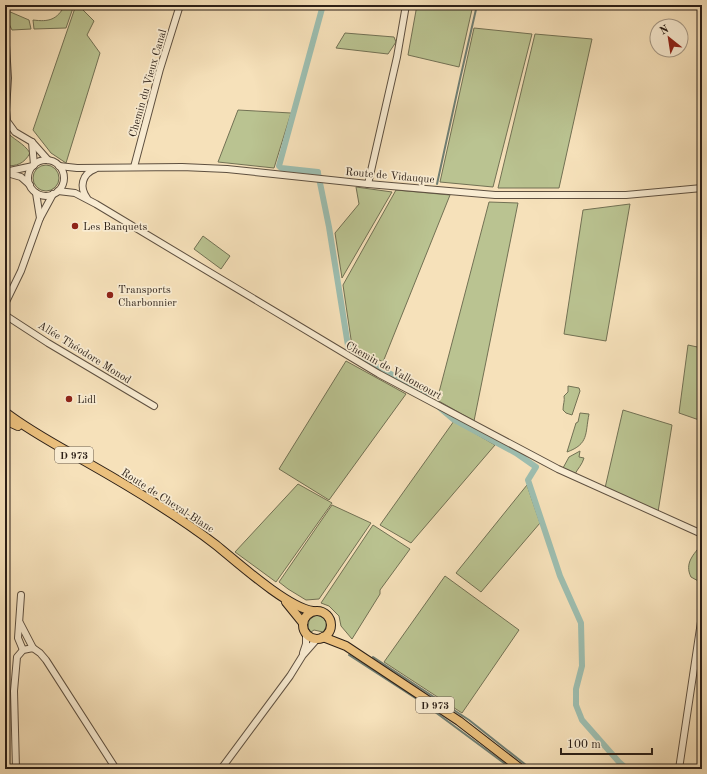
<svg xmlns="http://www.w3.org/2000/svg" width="707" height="774" viewBox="0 0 707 774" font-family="'Old Standard TT',serif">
<rect width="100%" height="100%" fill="#f6e1ba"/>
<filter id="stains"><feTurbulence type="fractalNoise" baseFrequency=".005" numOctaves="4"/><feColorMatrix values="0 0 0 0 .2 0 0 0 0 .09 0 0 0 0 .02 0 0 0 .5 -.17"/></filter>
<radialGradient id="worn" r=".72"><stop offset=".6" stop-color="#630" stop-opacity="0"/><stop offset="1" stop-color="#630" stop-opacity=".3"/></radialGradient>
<!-- green -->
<g fill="#bac391" stroke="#727154">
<path d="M65,5h9l-8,23 -32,1 -1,-9c16,2 24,0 32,-15z"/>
<path d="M76,5h2l16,16 -7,14 13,18 -34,110 -15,-10 -18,-23z"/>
<path d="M417,5h56l-14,62 -51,-12z"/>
<path d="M8,11l21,9 2,9 -19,1 -7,-14v-2z"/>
<path d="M474,28l58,6 -39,153 -53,-5z"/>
<path d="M345,33l49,4 2,5 -8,12 -52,-6z"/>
<path d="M535,34l57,5 -33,149h-61z"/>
<path d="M238,110l53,3 -17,55 -56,-6z"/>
<path d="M5,130c7,9 19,13 25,23 -6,11 -13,13 -25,13z"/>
<circle cx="46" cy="178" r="13"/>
<path d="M356,187l36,5 -50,86 -7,-45 24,-29z"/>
<path d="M396,190l54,5 -67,167 -31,-16 -9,-61z"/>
<path d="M489,202l29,1 -44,218 -37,-21z"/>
<path d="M630,204l-24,137 -42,-7 19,-124z"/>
<path d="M203,236l27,20 -9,13 -27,-20z"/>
<path d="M688,345l14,3v73l-23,-8z"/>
<path d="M346,361l60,33 -77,106 -50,-31z"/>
<path d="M568,386l11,2 1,3 -8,24 -6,-2 -3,-3c0,-6 2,-9 1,-14l4,-4z"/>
<path d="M623,410l49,15 -14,87 -53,-24z"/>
<path d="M580,413l9,1c-4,20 0,30 -22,38l9,-29 2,-1z"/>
<path d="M454,421l41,24 -84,98 -31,-18z"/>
<path d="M580,451l-1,6 5,1c-2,7 -6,10 -9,16l-12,-6 6,-11z"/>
<path d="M298,484l34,19 -56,79 -41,-30z"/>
<path d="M527,485l13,38 -59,69 -25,-19z"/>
<path d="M332,505l39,18 -52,76 -13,1 -18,-11 -9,-7z"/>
<path d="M373,525l37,24 -30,41v4l-28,45 -11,-13 -2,-10 -10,-10 -8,-3z"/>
<path d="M702,544v36l-2,2 -9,-5c-7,-14 3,-23 11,-33z"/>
<path d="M445,576l74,54 -57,83 -78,-51z"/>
<path d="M316,615c10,1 13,10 7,17l-9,-2 -3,2 -3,-4 1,-8z"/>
</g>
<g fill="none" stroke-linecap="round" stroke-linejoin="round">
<!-- stream -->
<g stroke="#6f7e73" stroke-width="2">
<path d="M437,184l23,-105 17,-74"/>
<path d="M349,655l74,48 89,66"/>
<path d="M373,657l96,63 62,49"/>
</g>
<!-- canal -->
<g stroke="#9dbeb0" stroke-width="6">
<path d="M323,5l-44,161 2,2 37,4v1l11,54 20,125 66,35 15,13"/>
<path d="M440,408l13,11 63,34 20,14 -8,13 32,96 21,47 1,43 -6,23v16l6,15 37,42 8,7"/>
</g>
<!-- minor casing -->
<g stroke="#5e5040" stroke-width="8">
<g id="minor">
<path d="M5,29l3,49 -2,32 1,11 8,11 17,10 16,18"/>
<path d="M32,142l2,23"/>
<circle cx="46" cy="178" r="18"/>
<path d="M59,166l18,2 105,-1 45,2 141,15 127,11h131l76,-7"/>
<path d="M134,167l26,-98 20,-64"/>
<path d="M5,172l28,-6"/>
<path d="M7,173l14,4 9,8"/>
<path d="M368,184l29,-127 9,-52"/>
<path d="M58,191l17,2 21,11 283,170 179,95 144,65"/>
<path d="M36,193l4,25"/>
<path d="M87,198c-8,-11 -5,-24 8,-29"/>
<path d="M5,304l16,-33 19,-53 13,-24"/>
<path d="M5,315l43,28 106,63"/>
<path d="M21,595l-3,43 5,12"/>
<path d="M20,623l13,25"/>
<path d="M303,653l3,-9v-11"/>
<path d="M16,769l-2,-78 3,-34 6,-7 10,-2 7,5 6,7 70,109"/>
<path d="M221,769l69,-93 13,-21 14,-16"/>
<path d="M679,769l23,-154"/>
</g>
</g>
<!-- major casing -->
<g stroke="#2b1f17" stroke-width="10">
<g id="major">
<path d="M5,412c26,20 55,35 83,51 44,25 88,51 128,82 21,17 72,63 97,66"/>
<path d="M5,420l13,6"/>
<path d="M286,602l17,21"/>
<circle cx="317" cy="625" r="14"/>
<path d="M323,637l23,9 113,75 62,48"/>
</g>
</g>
<!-- minor -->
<use href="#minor" stroke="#f9ecd2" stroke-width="6"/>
<!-- major -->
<use href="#major" stroke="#ebc07d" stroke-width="8"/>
</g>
<!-- markers -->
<g fill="#8f2418" stroke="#f9ecd2" stroke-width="1.5">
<circle cx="75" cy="226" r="4"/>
<circle cx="110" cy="295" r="4"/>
<circle cx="69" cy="399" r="4"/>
</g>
<g text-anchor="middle" stroke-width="3.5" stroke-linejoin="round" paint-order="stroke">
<!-- shield labels -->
<g fill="#f9ecd2" stroke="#695c4f" stroke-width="1">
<rect x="55" y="447" width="38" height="16" rx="3"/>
<rect x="416" y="697" width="38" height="16" rx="3"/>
</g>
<g font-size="10" font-weight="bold" fill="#2b1f17">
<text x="74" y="459">D 973</text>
<text x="435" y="709">D 973</text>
</g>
<!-- street labels -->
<g font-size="11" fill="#2b1f17" stroke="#f9ecd2">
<text transform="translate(147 83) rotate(-74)" y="4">Chemin du Vieux Canal</text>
<text transform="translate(390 175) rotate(5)" y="4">Route de Vidauque</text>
<text transform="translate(85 352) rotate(32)" y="4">Allée Théodore Monod</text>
<text transform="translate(394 370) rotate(29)" y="4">Chemin de Valloncourt</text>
<text transform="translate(168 500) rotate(33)" y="4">Route de Cheval-Blanc</text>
</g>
<!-- poi labels -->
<g font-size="11" fill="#2b1f17" stroke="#f9ecd2" text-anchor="start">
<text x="83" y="230">Les Banquets</text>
<text x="118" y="293">Transports<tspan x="118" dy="13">Charbonnier</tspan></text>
<text x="77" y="403">Lidl</text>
</g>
</g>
<!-- margin -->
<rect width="707" height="774" fill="none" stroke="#f6e1ba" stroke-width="20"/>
<rect x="6" y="6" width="695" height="762" fill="none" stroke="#2b1f17" stroke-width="2"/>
<rect x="10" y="10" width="687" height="754" fill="none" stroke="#2b1f17"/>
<!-- north arrow -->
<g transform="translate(669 38) rotate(330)"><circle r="19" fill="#f9ecd2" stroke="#a79a87"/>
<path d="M0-3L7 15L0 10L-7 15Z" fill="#8f2418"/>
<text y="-6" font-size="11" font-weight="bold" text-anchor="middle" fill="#2b1f17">N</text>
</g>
<!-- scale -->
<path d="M561 748v6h91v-6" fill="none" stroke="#2b1f17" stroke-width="2"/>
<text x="567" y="748" font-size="12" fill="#2b1f17" stroke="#f9ecd2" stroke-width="3" paint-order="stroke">100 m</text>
<rect width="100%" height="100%" filter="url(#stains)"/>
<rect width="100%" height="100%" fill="url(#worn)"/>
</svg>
